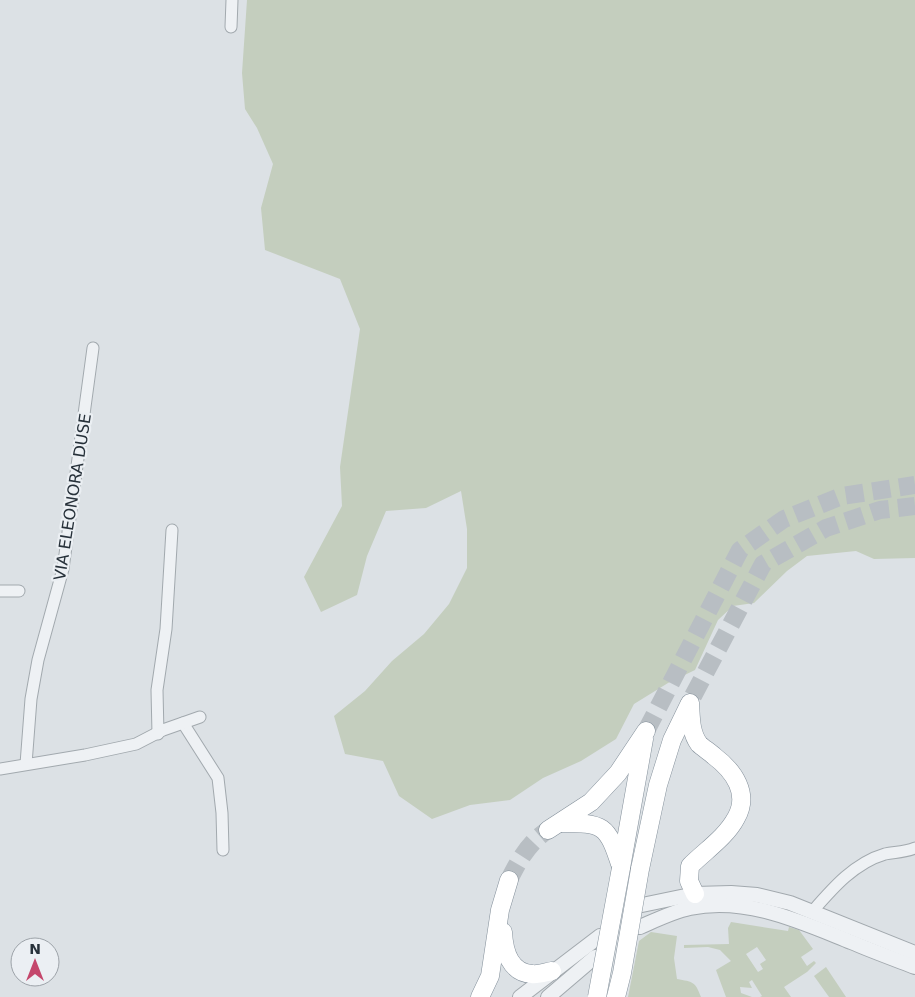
<svg xmlns="http://www.w3.org/2000/svg" width="915" height="997" viewBox="0 0 915 997" font-family="'DejaVu Sans',sans-serif">
<rect width="100%" height="100%" fill="#dce1e5"/>
<!-- green -->
<g fill="#c4cebe" fill-rule="evenodd">
<path d="M247,0h668v558l-41,1 -18,-8 -49,5 -20,15 -33,32 -21,3 -15,14 -23,50 -27,13 -34,21 -18,35 -35,22 -38,17 -33,22 -40,5 -38,14 -33,-23 -16,-35 -38,-7 -11,-38 31,-25 27,-30 32,-27 25,-30 18,-36v-39l-6,-38 -35,17 -40,3 -19,45 -10,39 -36,17 -17,-35 38,-71 -2,-39 20,-138 -20,-50 -75,-29 -4,-42 12,-44 -16,-36 -12,-19 -3,-36z"/>
<path d="M731,922l57,9 1,-4 10,3 14,19 -12,8 6,9 7,-5 2,2 -9,9 -23,15 7,10h-31l2,-1 -10,-16 -3,2 3,6 -12,-1 1,6 11,4h-26l-10,-27 15,-9 -11,-11 -12,-3 -24,1v-3l45,-1 -1,-16zM757,947l9,13 -6,4 3,5 -5,3 -12,-18z"/>
<path d="M651,932l26,4 -3,22 3,21c16,3 18,2 24,18h-73l11,-56z"/>
<path d="M826,967l20,30h-17l-15,-21z"/>
</g>
<g fill="none" stroke-linecap="round" stroke-linejoin="round">
<!-- trunk-tunnel -->
<g stroke="#b8bec3" stroke-width="18" stroke-dasharray="18 9" stroke-linecap="butt">
<path d="M693,696l70,-132 63,-36 54,-18 35,-4"/>
<path d="M646,731l94,-181 44,-31 58,-23 73,-11"/>
<path d="M509,880c10,-20 20,-38 39,-50"/>
</g>
<!-- minor casing -->
<g stroke="#a2a9ae" stroke-width="13">
<g id="minor">
<path d="M231,27l1,-27"/>
<path d="M0,591h19"/>
<path d="M183,723l35,55 4,35 1,37"/>
<path d="M158,734l-1,-44 9,-61 6,-99"/>
<path d="M26,764l5,-65 7,-39 25,-91 30,-221"/>
<path d="M0,769l85,-14 51,-11 27,-14 37,-13"/>
<path d="M812,912c20,-23 42,-49 73,-58 10,-2 20,-2 30,-6"/>
</g>
</g>
<!-- tertiary casing -->
<g stroke="#a2a9ae" stroke-width="16">
<g id="tertiary">
<path d="M642,905l53,-11 36,-1 26,2 33,8 125,50"/>
<path d="M640,927c16,-7 32,-15 50,-19 56,-12 111,14 161,34 21,9 43,17 64,25"/>
<path d="M520,997l80,-61"/>
<path d="M548,997l47,-40"/>
</g>
</g>
<!-- trunk casing -->
<g stroke="#84909b" stroke-width="19">
<g id="trunk">
<path d="M690,703c1,13 0,29 9,41 4,4 11,8 15,12 20,15 36,38 22,62 -10,19 -31,33 -46,48l-1,15 6,13"/>
<path d="M560,823c44,0 47,1 61,44"/>
<path d="M548,830l43,-28 27,-29 28,-42"/>
<path d="M621,868l23,-129"/>
<path d="M640,869l18,-84 14,-45 17,-35"/>
<path d="M503,932c1,19 7,41 29,42 6,1 14,-2 20,-3"/>
<path d="M480,997l10,-21 10,-66 9,-30"/>
</g>
</g>
<!-- minor -->
<use href="#minor" stroke="#eef1f4" stroke-width="11"/>
<!-- tertiary -->
<use href="#tertiary" stroke="#eef1f4" stroke-width="14"/>
<!-- trunk -->
<use href="#trunk" stroke="#fff" stroke-width="18"/>
<!-- trunk-bridge casing -->
<g stroke="#84909b" stroke-width="19" stroke-linecap="butt">
<g id="trunk-bridge">
<path d="M597,997l24,-129"/>
<path d="M616,997l6,-24 18,-104"/>
</g>
</g>
<!-- trunk-bridge -->
<use href="#trunk-bridge" stroke="#fff" stroke-width="18"/>
</g>
<g text-anchor="middle" stroke-width="4.5" stroke-linejoin="round" paint-order="stroke">
<!-- street labels -->
<g font-size="16" fill="#27313a" stroke="#ebeff3">
<text transform="translate(72 497) rotate(-81)" y="6">VIA ELEONORA DUSE</text>
</g>
</g>
<!-- north arrow -->
<g transform="translate(35 962)"><circle r="24" fill="#ebeff3" stroke="#9da3a9"/>
<path d="M0-4L9 19L0 12L-9 19Z" fill="#c4476c"/>
<text y="-8" font-size="14" font-weight="bold" text-anchor="middle" fill="#27313a">N</text>
</g>
</svg>
